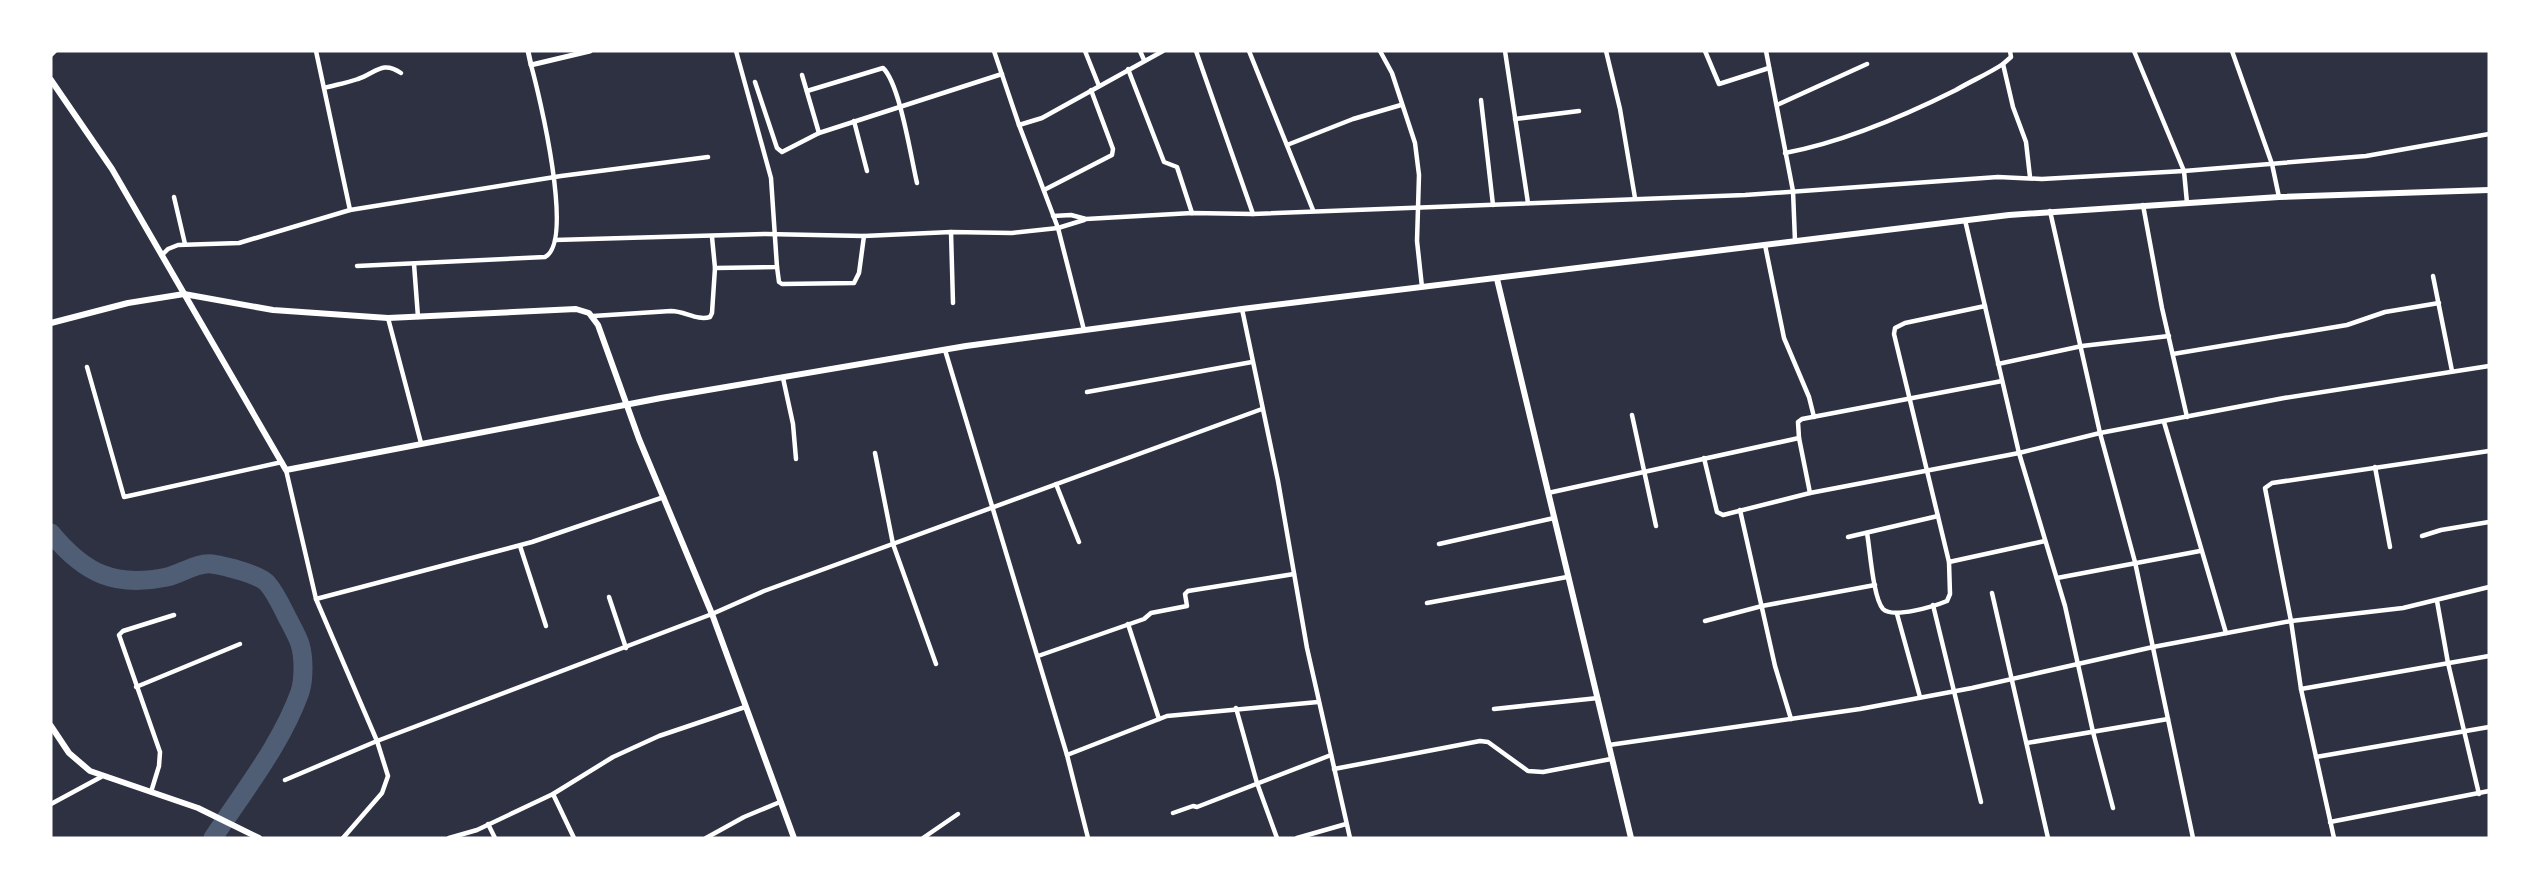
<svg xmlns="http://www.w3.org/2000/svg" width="2540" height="889" viewBox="0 0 2540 889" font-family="Commissioner,sans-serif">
<rect width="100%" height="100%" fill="#2d3142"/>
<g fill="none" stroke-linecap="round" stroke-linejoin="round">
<!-- river -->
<path stroke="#4f5d75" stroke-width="19" d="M51,533c33,40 63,55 116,44 14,-3 30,-15 45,-13 13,2 46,10 55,19 8,9 14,22 19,32 5,10 11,20 14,29 4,13 4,35 0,48 -19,53 -57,100 -87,146"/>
<!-- minor -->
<g stroke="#fff" stroke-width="4.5">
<path d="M316,51l34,159"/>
<path d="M994,51l25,74 39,103 26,102"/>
<path d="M1085,51l14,35"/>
<path d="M1140,51l4,9"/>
<path d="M1196,51l57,163"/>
<path d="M1249,51l64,159"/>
<path d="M1380,51l12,22 23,70 4,32 -2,66 5,46"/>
<path d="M1505,51l23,152"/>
<path d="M1606,51l14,58 15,89"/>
<path d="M1705,51l14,33 50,-16"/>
<path d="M1766,51l27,140 2,50"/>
<path d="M2010,51l1,6 -8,7 10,43 13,35 4,35"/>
<path d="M2134,51l50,120 3,32"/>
<path d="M2232,51l40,113 7,33"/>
<path d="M51,55l4,-4"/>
<path d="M1128,69l36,93 13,5 15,46"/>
<path d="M802,75l17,58"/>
<path d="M755,82l22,66 5,4 37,-19 183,-59"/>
<path d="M324,88c11,-3 23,-5 34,-9 18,-6 24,-19 43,-6"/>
<path d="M807,91l76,-23c17,16 28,90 34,115"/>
<path d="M1481,100l12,105"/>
<path d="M1777,105l90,-41"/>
<path d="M1515,119l64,-8"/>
<path d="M854,121l13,50"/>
<path d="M1019,125l23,-7 121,-67"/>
<path d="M1287,145l66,-26 48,-14"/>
<path d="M1785,153c59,-11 117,-36 171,-63 15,-9 32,-16 47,-26"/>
<path d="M1044,190l68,-35 1,-6 -22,-59"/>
<path d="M174,197l11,47"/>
<path d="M2143,205l19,103 25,109"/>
<path d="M2050,211l50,222 35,129 58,276"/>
<path d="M1053,216l18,-1 15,4 106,-6 61,1 492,-19 253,-18 44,2 142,-8 182,-15 123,-22"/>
<path d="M1965,220l54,233 46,153 28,126 20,76"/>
<path d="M951,232l2,71"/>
<path d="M555,240l211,-6 98,2 87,-4 61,1 46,-5 26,-8"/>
<path d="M1765,245l19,93 25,59 5,20"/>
<path d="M163,254l5,-5 10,-4 61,-2 111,-33 211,-34 147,-19"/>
<path d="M414,264l4,53"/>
<path d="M357,266l188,-9c30,-15 -6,-163 -14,-192"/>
<path d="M777,267l2,15 3,2 72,-1 5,-10 5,-37"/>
<path d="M715,268l62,-1 -6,-89 -35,-127"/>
<path d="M2433,276l19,95"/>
<path d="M1985,306l-80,17 -10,5 -1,6 55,228 96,-21"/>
<path d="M1242,309l36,172 29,167 43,190"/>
<path d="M593,316l78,-5c14,0 26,10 39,6l2,-4 3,-45 -3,-31"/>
<path d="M388,318l33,125"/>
<path d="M945,350l122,405 21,83"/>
<path d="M2173,354l174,-29 38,-13 54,-9"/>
<path d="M1998,364l84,-18 87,-10"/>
<path d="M87,367l37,130 158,-35"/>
<path d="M783,378l10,46 3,35"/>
<path d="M1087,392l165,-30"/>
<path d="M1632,415l24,111"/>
<path d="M2164,422l62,211"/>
<path d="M875,453l18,91 43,120"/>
<path d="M1704,458l13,54 6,3 87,-22 209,-40 81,-20 184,-35 205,-32"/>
<path d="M2375,467l15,80"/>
<path d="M286,470l30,129 61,142 11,35 -6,17 -39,45"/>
<path d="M1056,484l23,58"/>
<path d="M1548,493l251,-55"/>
<path d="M1810,493l-11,-55 -1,-16 4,-3 200,-38"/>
<path d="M1740,510l35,156 16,53"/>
<path d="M1867,533c3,16 6,65 16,76 10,10 52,-3 64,-8l3,-7 -1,-32"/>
<path d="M2422,536l19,-6 48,-8"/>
<path d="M1848,537l90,-21"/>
<path d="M1439,544l115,-26"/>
<path d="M520,546l26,80"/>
<path d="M2057,578l143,-27"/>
<path d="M1992,593l56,245"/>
<path d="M609,597l17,51"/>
<path d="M316,599l216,-57 132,-45"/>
<path d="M2437,601l11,62 31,131"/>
<path d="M1427,603l140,-26"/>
<path d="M1933,605l48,197"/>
<path d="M1897,614l23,83"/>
<path d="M1705,621l57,-15 113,-21"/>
<path d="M1128,624l31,95"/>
<path d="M1038,656l106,-37 7,-6 36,-7 -2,-12 3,-3 106,-17"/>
<path d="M136,687l104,-43"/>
<path d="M2301,689l188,-33"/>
<path d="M1236,708l21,75 20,55"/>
<path d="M1494,709l104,-11"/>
<path d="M2027,743l141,-24"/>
<path d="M1609,745l251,-36 112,-21 181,-41 138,-26 112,-13 86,-21"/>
<path d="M1067,755l100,-39 151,-14"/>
<path d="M2316,757l173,-30"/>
<path d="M1334,769l146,-28 8,1 40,29 15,1 68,-13"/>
<path d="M285,780l92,-39 335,-127 52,-23 498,-182"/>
<path d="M151,792l8,-26 1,-14 -41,-117 4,-4 51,-16"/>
<path d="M553,794l21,44"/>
<path d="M51,804l50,-27"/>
<path d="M1173,813l20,-7 4,1 134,-52"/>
<path d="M2330,822l159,-31"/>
<path d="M488,824l7,14"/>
<path d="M449,838l28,-8 76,-36 60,-37 46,-21 86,-29"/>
<path d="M706,838l38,-21 36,-15"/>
<path d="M923,838l35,-24"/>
<path d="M1297,838l49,-14"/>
<path d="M2334,838l-33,-149 -10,-68 -26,-133 7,-5 217,-32"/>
</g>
<!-- tertiary -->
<path stroke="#fff" stroke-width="5" d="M528,51l3,14 59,-14"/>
<!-- secondary -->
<g stroke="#fff" stroke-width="6">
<path d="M51,80l61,89 174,301 375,-72 305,-52 276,-37 767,-94 270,-18 210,-7"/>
<path d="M1497,279l134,559"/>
<path d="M51,323l77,-20 56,-9 89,16 115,8 188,-9 13,4 9,12 41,114 73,175 82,224"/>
<path d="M51,726l18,27 21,18 108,37 61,30"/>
</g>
</g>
<!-- border -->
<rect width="2540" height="889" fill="none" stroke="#ffffff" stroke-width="105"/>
</svg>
